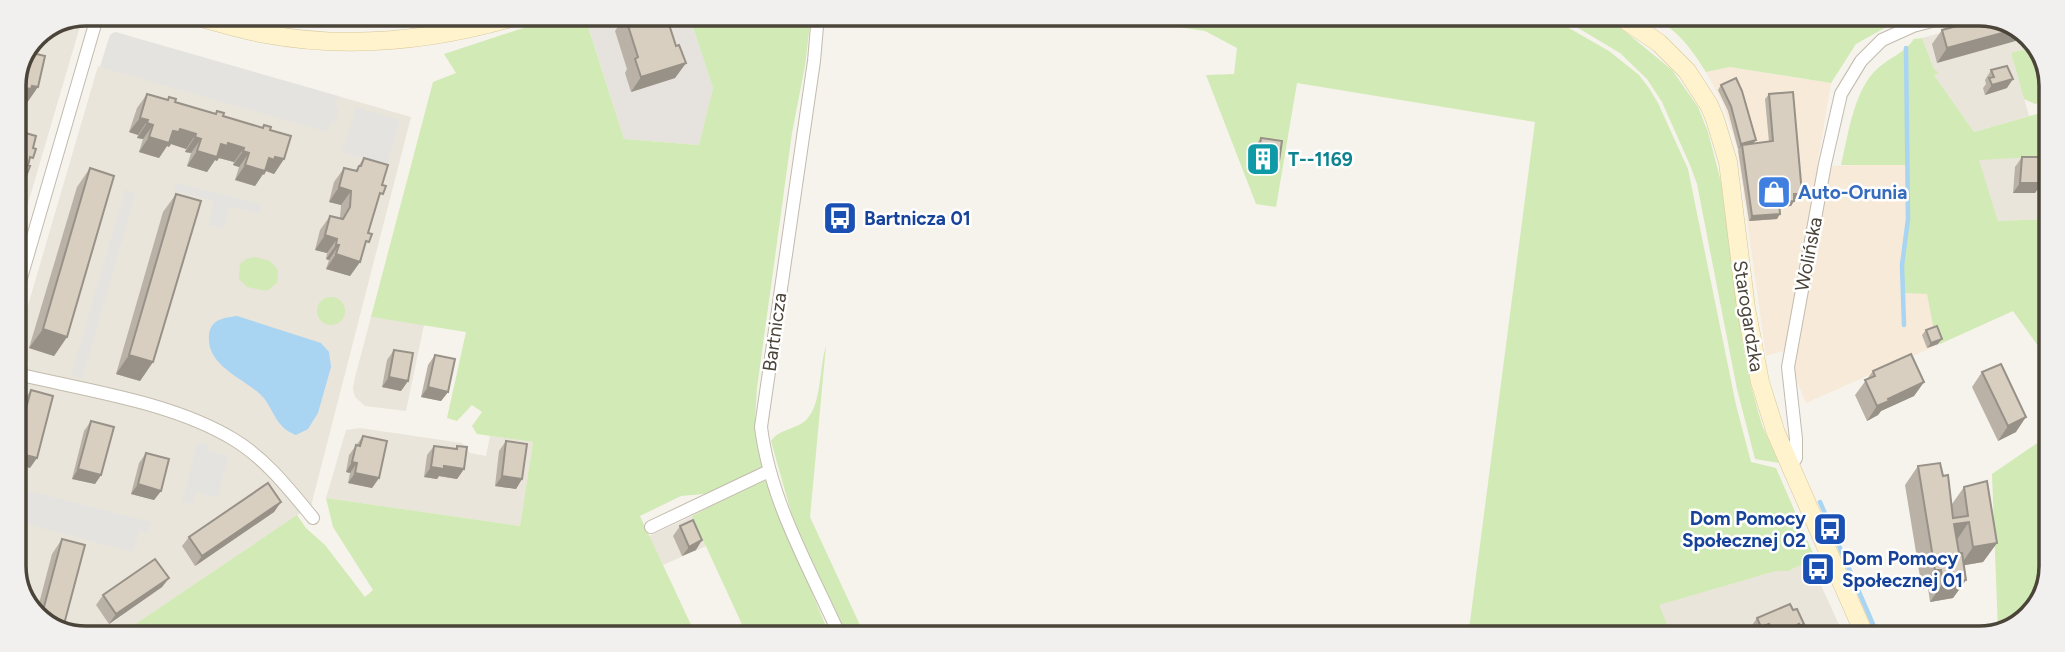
<svg xmlns="http://www.w3.org/2000/svg" width="2065" height="652" viewBox="0 0 2065 652" font-family="Figtree,sans-serif">
<rect width="100%" height="100%" fill="#f6f3ec"/>
<!-- residential -->
<g fill="#eae5da">
<path d="M78,17l3,6 -67,228v-165l21,-51z"/>
<path d="M1999,17l34,22 3,7 -25,7 18,63 -55,16 -40,-57 4,-2 -4,-4 -12,-31z"/>
<path d="M115,32l296,85 -100,389 -192,129h-52l-38,-25 -15,-39v-182l6,-3 9,-22 -12,-21 81,-277 2,1 10,-32z"/>
<path d="M2050,156v63l-52,2 -20,-62z"/>
<path d="M371,317l53,8 -18,86 -41,-5 -10,-9 -2,-8 2,-12z"/>
<path d="M360,428l102,15 8,10 16,3 4,-20 43,6 -13,84 -194,-28 20,-68z"/>
<path d="M692,516l14,30 -43,19 -14,-29z"/>
<path d="M1810,561l35,77h-172l-15,-33 118,-34h12z"/>
</g>
<!-- commercial -->
<path fill="#f7ead8" d="M1730,67l101,16 -14,83 91,-2v55l-6,46 1,28 24,1 7,37 6,13 -134,59 -22,-52 -18,5 -29,-208 -14,-44 -17,-32z"/>
<!-- industrial -->
<path fill="#e6e2dd" d="M609,15h80l24,73 -14,57 -75,-6 -37,-117z"/>
<!-- green -->
<g fill="#d2eab5">
<path d="M257,14h180l-98,12z"/>
<path d="M563,15h23l3,7 -2,1 37,116 75,6 14,-57 -24,-73h122l-6,51 -13,67 -35,255 -2,33 7,40v8l-48,24 -33,3 -41,20 53,113 52,2 -53,-115 68,-36 6,1 5,6 42,96v12l17,41h-11l-3,-3 -49,-1 2,4 -650,-1 178,-120 9,13 19,17 40,52 8,-7 -40,-63 -7,-29 194,28 13,-84 -56,-8 -5,-8 10,-14 -10,-7 -15,16 -10,-3 19,-86 -95,-15 62,-235 23,-9 -12,-19z"/>
<path d="M1095,15l453,1 61,35 30,24 10,13 9,15 30,66 48,236 15,57 25,6 37,85 -3,8 -22,10h-12l-117,34 14,33 -205,-1 67,-515 -238,-39 -21,124 -20,-3 -50,-129 28,-1 3,-26 -32,-17z"/>
<path d="M1558,16h42l22,13 50,41 26,37 10,25 13,50 22,164 8,40 11,39 17,38 -24,-4 -18,-70 -40,-205 -7,-19 -28,-63 -15,-23 -27,-26z"/>
<path d="M1651,16h255l-50,28 -25,39 -101,-16 -24,5c-16,-25 -28,-42 -55,-56z"/>
<path d="M1922,38l12,31 5,4 -5,2 40,57 77,-22 -1,46 -71,4 19,61 52,-2 -1,142 -36,-50 -73,33 -6,-13 -7,-37 -24,-1 -1,-28 6,-46 -1,-54h-66c7,-29 12,-69 32,-92 12,-14 31,-19 41,-34z"/>
<path d="M2036,46l15,35v18l-16,5 -11,-5 -13,-46z"/>
<path d="M255,257l15,4 8,9 -1,13 -10,8 -20,-4 -8,-8 1,-15 6,-5z"/>
<circle cx="331" cy="311" r="14"/>
<path d="M826,346l-16,171 55,119h-18l-51,-106 -25,-89c9,-13 26,-11 36,-22 15,-16 12,-52 19,-73z"/>
<path d="M2049,435l-1,150 -25,38 -25,8 -6,-157z"/>
</g>
<!-- parking -->
<g fill="#e5e3e0">
<path d="M115,32l223,64 -3,10 4,2 -4,15 -4,-1 -4,10 -227,-65 10,-32z"/>
<path d="M356,107l44,13 -14,46 -44,-14z"/>
<path d="M176,183l86,21 -3,10 -29,-8 -6,23 -16,-4 6,-24 -40,-10z"/>
<path d="M125,190l11,3 -54,186 -11,-3z"/>
<path d="M197,442l11,2 -1,6 21,6 -10,42 -22,-6 -4,12 -10,-2z"/>
<path d="M14,487l137,35 -3,11 -9,-2 -6,21 -119,-31z"/>
</g>
<!-- water -->
<path fill="#a9d4f2" d="M237,316l84,27 8,9 2,15 -13,46 -10,16 -12,6c-5,-2 -11,-5 -14,-9 -9,-9 -12,-23 -22,-32 -19,-17 -54,-29 -51,-59 2,-16 14,-17 28,-19z"/>
<g fill="none" stroke-linecap="round" stroke-linejoin="round">
<!-- stream -->
<g stroke="#a9d4f2" stroke-width="4.5">
<path d="M1904,17v-1"/>
<path d="M1904,325l-2,-60 6,-46 -2,-171"/>
<path d="M1820,502l59,136"/>
</g>
<!-- minor casing -->
<g stroke="#c2bbae" stroke-width="14">
<g id="minor">
<path d="M818,15l-4,46 -53,366c9,74 49,142 79,209"/>
<path d="M14,302l84,-288"/>
<path d="M14,373c71,18 156,28 219,66 32,19 56,50 80,79"/>
<path d="M1790,467l6,-9v-19l-8,-72 37,-203 16,-70 20,-33 21,-21 31,-14 34,-9"/>
<path d="M651,527l118,-56"/>
</g>
</g>
<!-- secondary casing -->
<g stroke="#d6c79b" stroke-width="19">
<g id="secondary">
<path d="M187,14c26,7 52,15 78,20 86,16 173,6 256,-19"/>
<path d="M1619,16l40,27 28,28 22,34 6,14 13,43 18,146 14,74 16,51 90,205"/>
</g>
</g>
<!-- minor -->
<use href="#minor" stroke="#fff" stroke-width="12"/>
<!-- secondary -->
<use href="#secondary" stroke="#fff3cd" stroke-width="18"/>
</g>
<!-- wall -->
<g fill="#bab2a6">
<path d="M625,16l51,30 10,17 -11,15 -44,14 -6,-19 2,-4 -12,-38z"/>
<path d="M1990,17l-53,46 -5,-19 10,-14z"/>
<path d="M1991,70l16,18 -22,7 -2,-7 3,-4 -1,-4z"/>
<path d="M1721,85l35,55 -3,4 16,-2 -4,-43 4,-5 33,100 -3,5h-5v2l-3,5 -11,1 -3,12 -28,2 -11,-71 1,-1h-1l-10,-38 -10,-21z"/>
<path d="M147,94l20,6 2,-3 6,5 40,12 2,-3 6,5 39,12 2,-3 6,5 14,29 -10,15 -8,-3 -2,4 -1,-1 -8,12 -20,-6 4,-13 -6,-2 1,-3 -15,-4 -2,3 -2,-1 -8,12 -20,-6 4,-13 -6,-1 1,-3 -15,-5 -2,3 -2,-1 -8,12 -20,-6 4,-13 -6,-1 1,-3 -9,-3 8,-24z"/>
<path d="M1261,138l11,33 -21,-3 3,-21z"/>
<path d="M2022,157l20,10 7,9 -7,10h-2l-5,7h-22l2,-26z"/>
<path d="M364,158l13,45 -17,59 -10,14 -24,-7 3,-9 -3,-1 1,-6 -12,-3 5,-20 10,-14 10,2 1,-13 -12,-3 5,-20 10,-14 11,3z"/>
<path d="M90,168l-23,169 -13,19 -25,-8 48,-161z"/>
<path d="M176,194l-23,168 -13,19 -24,-7 47,-162z"/>
<path d="M1926,330l12,14 -11,4 -5,-13z"/>
<path d="M394,350l14,31 -7,10 -19,-4 5,-27z"/>
<path d="M435,355l13,37 -7,9 -20,-4 7,-32z"/>
<path d="M1873,371l51,11 -10,14 -33,15 -3,4 -11,6 -12,-26z"/>
<path d="M1982,372l34,60 -18,9 -26,-54z"/>
<path d="M31,390l-1,78 -16,-5v-27l10,-36z"/>
<path d="M91,421l10,54 -6,9 -23,-5 12,-48z"/>
<path d="M363,436l16,42 -7,10 -24,-5 2,-10 -4,-1 3,-17z"/>
<path d="M506,441l16,38 -6,10 -21,-3 4,-35z"/>
<path d="M434,446l22,3 1,-3 7,23 -7,10 -18,-3 -2,3 -13,-2 3,-22z"/>
<path d="M146,453l15,38 -7,9 -23,-6 8,-31z"/>
<path d="M1918,466l34,38 12,-17 33,56 -14,19 -19,3 2,15 -13,18 -23,4 -2,-14 -6,1 -17,-104z"/>
<path d="M281,502l-7,10 -79,54 -13,-20 7,-9z"/>
<path d="M680,526l16,24 -14,6 -9,-20z"/>
<path d="M62,539v93l-26,-17 16,-61z"/>
<path d="M169,578l-7,9 -53,37 -13,-19 7,-10z"/>
<path d="M1757,618l47,6 -7,10 -4,2 -1,-2 -7,4h-20l-3,-4 -8,3 -4,-9z"/>
</g>
<!-- shaded-wall -->
<g fill="#979187">
<path d="M2017,29l13,8 -93,26 10,-15z"/>
<path d="M686,63l-11,15 -44,14 10,-15z"/>
<path d="M2013,79l-6,9 -22,7 7,-10z"/>
<path d="M14,86l24,1 -18,26 -5,-1 -1,2z"/>
<path d="M140,118l8,2 -10,15 -9,-3z"/>
<path d="M147,123l6,2 -10,14 -6,-1z"/>
<path d="M180,129l16,5 -10,15 -15,-5 -2,3 -2,-1 -8,12 -20,-6 10,-15z"/>
<path d="M195,137l6,2 -10,14 -6,-1z"/>
<path d="M1756,140l-4,5h-10l-4,4 3,-5z"/>
<path d="M228,143l16,5 -10,14 -15,-4 -2,3 -2,-1 -8,12 -20,-6 10,-15z"/>
<path d="M243,151l6,2 -10,14 -6,-2z"/>
<path d="M275,157l9,2 -10,15 -8,-3 -2,4 -1,-1 -8,12 -20,-6 10,-15z"/>
<path d="M1258,158l21,3 -7,10 -21,-3z"/>
<path d="M2042,176h7l-7,10h-2l-5,7h-22l7,-10z"/>
<path d="M339,187l12,4 -10,14 -12,-3z"/>
<path d="M1794,194h8l-3,5h-9z"/>
<path d="M1794,201l-3,5 -15,1 3,-5z"/>
<path d="M1780,214l-3,5 -28,2 3,-5z"/>
<path d="M325,235l12,4 -10,14 -12,-3z"/>
<path d="M336,245h3l-10,15 -3,-1z"/>
<path d="M336,254l24,8 -10,14 -24,-7z"/>
<path d="M43,329l24,8 -13,19 -25,-8z"/>
<path d="M1942,339l-4,5 -11,4 4,-5z"/>
<path d="M129,355l24,7 -13,19 -24,-7z"/>
<path d="M389,377l19,4 -7,10 -19,-4z"/>
<path d="M1924,382l-10,14 -33,15 -3,4 -11,6 10,-15 11,-7z"/>
<path d="M428,387l20,5 -7,9 -20,-4z"/>
<path d="M2026,417l-10,15 -18,9 10,-15z"/>
<path d="M14,452l23,6 -7,10 -16,-5z"/>
<path d="M352,462l5,1 -7,10 -4,-1z"/>
<path d="M444,466l20,3 -7,10 -18,-3 -2,3 -13,-2 7,-10z"/>
<path d="M78,469l23,6 -6,9 -23,-5z"/>
<path d="M355,473l24,5 -7,10 -24,-5z"/>
<path d="M502,476l20,3 -6,10 -21,-3z"/>
<path d="M138,484l23,7 -7,9 -23,-6z"/>
<path d="M281,502l-7,10 -79,54 7,-10z"/>
<path d="M1969,522l-13,19 -2,-17z"/>
<path d="M702,540l-6,10 -14,6 7,-9z"/>
<path d="M1997,543l-14,19 -23,4 13,-19z"/>
<path d="M1935,570h6l-13,18 -6,1z"/>
<path d="M169,578l-7,9 -53,37 7,-10z"/>
<path d="M1966,580l-13,18 -23,4 13,-19z"/>
<path d="M1769,624l-7,10 -8,3 7,-10z"/>
<path d="M1799,624l-7,10 -7,4h-8l1,-2z"/>
<path d="M1804,624l-7,10 -4,2 7,-10z"/>
</g>
<!-- building -->
<g fill="#d8cfc1" stroke="#979187" stroke-width="2">
<path d="M630,15h36l10,31 3,-1 7,18 -45,14 -6,-18 3,-2 -13,-41z"/>
<path d="M1990,17h8l19,12 -70,19 -5,-18z"/>
<path d="M28,52l17,4 -7,31 -6,-1 -1,3 -17,-3z"/>
<path d="M2007,66l6,13 -21,6 -3,-7 5,-1 -3,-7z"/>
<path d="M1736,78l6,13 14,49 -15,4 -10,-38 -10,-21z"/>
<path d="M1793,92l9,102h-8v7l-15,1 1,12 -28,2 -10,-71 31,-4 -4,-47z"/>
<path d="M147,94l21,6 1,-3 7,2 -1,3 41,12 1,-3 7,2 -1,3 40,12 1,-3 7,2 -1,3 21,6 -7,23 -9,-2 -1,3 -5,-2 -4,13 -20,-6 4,-12 -6,-2 1,-3 -16,-5 -1,3 -6,-2 -4,13 -20,-6 4,-12 -6,-2 1,-3 -16,-5 -1,3 -6,-1 -4,12 -20,-6 4,-12 -6,-2 1,-3 -8,-2z"/>
<path d="M15,130l21,6 -3,12 3,1 -3,9 -3,-1 -2,9h2l-7,18 2,1 -8,17h3l-3,10 -2,-1 -1,2z"/>
<path d="M1261,138l21,3 -3,20 -21,-3z"/>
<path d="M2022,157h20v10h7v9h-7v7h-22z"/>
<path d="M364,158l24,7 -6,20 4,1 -3,8 -3,-1 -12,40 4,1 -3,8 -3,-1 -6,21 -24,-8 3,-9h-3l1,-6 -12,-4 5,-19 13,3 7,-12 1,-16 -12,-4 5,-19 13,3 2,-5h2z"/>
<path d="M90,168l24,8 -47,161 -24,-8z"/>
<path d="M176,194l25,7 -48,161 -24,-7z"/>
<path d="M1937,326l5,13 -11,4 -5,-13z"/>
<path d="M394,350l19,3 -5,28 -19,-4z"/>
<path d="M1911,354l13,28 -36,17 1,2 -12,5 -12,-26 10,-4 -2,-5z"/>
<path d="M435,355l20,4 -7,33 -20,-5z"/>
<path d="M2001,364l25,53 -18,9 -26,-54z"/>
<path d="M31,390l22,6 -16,62 -23,-6z"/>
<path d="M91,421l23,6 -13,48 -23,-6z"/>
<path d="M363,436l24,5 -8,37 -24,-5 2,-10 -5,-1 4,-17 4,1z"/>
<path d="M506,441l21,3 -5,35 -20,-3z"/>
<path d="M434,446l23,3v-3l10,1 -3,22 -20,-3v3l-13,-2z"/>
<path d="M146,453l23,6 -8,32 -23,-7z"/>
<path d="M1940,463l3,13 5,-1 5,43 15,-2 -4,-29 23,-6 10,62 -24,4 -4,-25 -15,2 5,29h3l4,27 -23,3 -2,-13h-6l-17,-104z"/>
<path d="M268,483l13,19 -79,54 -13,-19z"/>
<path d="M693,520l9,20 -13,7 -9,-21z"/>
<path d="M14,527l7,1 -7,25z"/>
<path d="M62,539l23,6 -23,87 -21,-14z"/>
<path d="M155,559l14,19 -53,36 -13,-19z"/>
<path d="M1790,604l3,6 4,-1 7,15 -4,2 -1,-2 -21,12 -9,-12 -8,3 -4,-9z"/>
</g>
<!-- icons -->
<defs>
<g id="building-square" transform="scale(1.75)"><rect x="-9" y="-9" width="18" height="18" rx="4" fill="#0f9aa8" stroke="#fff"/><path d="M-4-6H4V6H1V3H-1V6H-4ZM-2.5-4.3h1.7v1.8h-1.7ZM.8-4.3h1.7v1.8H.8ZM-2.5-1h1.7V.8h-1.7ZM.8-1h1.7V.8H.8Z" fill="#fff"/></g>
<g id="shop-square" transform="scale(1.75)"><rect x="-9" y="-9" width="18" height="18" rx="4" fill="#3f7fe0" stroke="#fff"/><path d="M-5-2.5h2.3a2.7 3.5 0 0 1 5.4 0H5L5.5 6h-11ZM-1.5-2.5h3a1.5 2.3 0 0 0-3 0Z" fill="#fff"/></g>
<g id="bus-square" transform="scale(1.75)"><rect x="-9" y="-9" width="18" height="18" rx="4" fill="#1a4fb4" stroke="#fff"/><path d="M-5-6H5V4H4V6H2V4H-2V6H-4V4H-5ZM-3.5-4V0h7V-4ZM-3.5 1.2v1.5H-2V1.2ZM2 1.2v1.5H3.5V1.2Z" fill="#fff"/></g>
</defs>
<g fill-rule="evenodd">
<use href="#building-square" x="1263" y="159"/>
<use href="#shop-square" x="1774" y="192"/>
<use href="#bus-square" x="840" y="218"/>
<use href="#bus-square" x="1830" y="529"/>
<use href="#bus-square" x="1818" y="569"/>
</g>
<g text-anchor="middle" stroke-width="5" stroke-linejoin="round" paint-order="stroke">
<!-- culture labels -->
<g font-size="19" font-weight="bold" fill="#0d838f" stroke="#fff" text-anchor="start">
<text x="1288" y="166">T--1169</text>
</g>
<!-- shop labels -->
<g font-size="19" font-weight="bold" fill="#366cbe" stroke="#fff" text-anchor="start">
<text x="1798" y="199">Auto-Orunia</text>
</g>
<!-- transit labels -->
<g font-size="19" font-weight="bold" fill="#164399" stroke="#fff" text-anchor="start">
<text x="864" y="225">Bartnicza 01</text>
<text x="1806" y="525" text-anchor="end">Dom Pomocy<tspan x="1806" dy="22">Społecznej 02</tspan></text>
<text x="1842" y="565">Dom Pomocy<tspan x="1842" dy="22">Społecznej 01</tspan></text>
</g>
<!-- street labels -->
<g font-size="19" fill="#4b4439" stroke="#fff">
<text transform="translate(1808 254) rotate(-79)" y="7">Wolińska</text>
<text transform="translate(1749 316) rotate(81)" y="7">Starogardzka</text>
<text transform="translate(774 332) rotate(-82)" y="7">Bartnicza</text>
</g>
</g>
<!-- crop -->
<path d="M0 0H2065V652H0ZM86 26H1979A60 60 0 0 1 2039 86V566A60 60 0 0 1 1979 626H86A60 60 0 0 1 26 566V86A60 60 0 0 1 86 26Z" fill="#f1f0ef" fill-rule="evenodd"/>
<path fill="none" stroke="#4b4439" stroke-width="3.5" d="M86 26H1979A60 60 0 0 1 2039 86V566A60 60 0 0 1 1979 626H86A60 60 0 0 1 26 566V86A60 60 0 0 1 86 26Z"/>
</svg>
